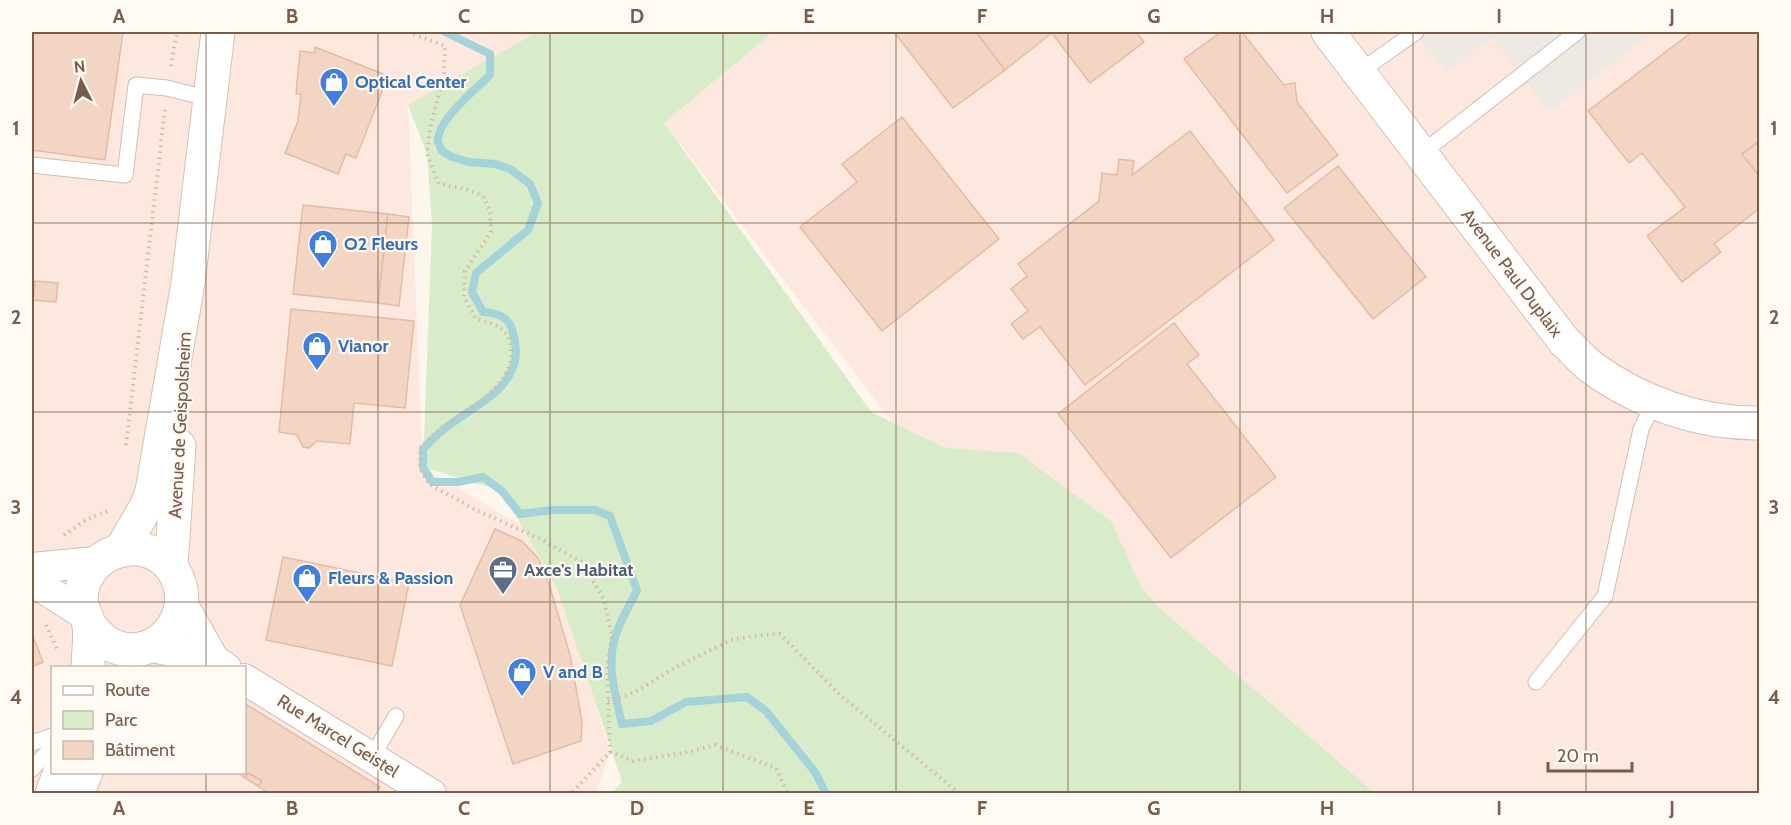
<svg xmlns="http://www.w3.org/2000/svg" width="1791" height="825" viewBox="0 0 1791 825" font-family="Cabin,sans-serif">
<rect width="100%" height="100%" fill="#fdf6ec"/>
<!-- commercial -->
<g fill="#fde8e0" fill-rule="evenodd">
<path d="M32,32h505l-129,74 15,361 122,73 65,212 -14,41h-564zM52,668h192v104h-192z"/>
<path d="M769,32h990v761h-384l-219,-188 -264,-183 -228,-299 107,-89z"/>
</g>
<!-- industrial -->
<path fill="#efe9e4" d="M1415,32h238l-104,80 -57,-74 -45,34z"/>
<!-- green -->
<path fill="#d8ecc9" d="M537,32h232l2,2 -107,89 207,289 75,36 72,5 93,68 30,65 15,19 219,188h-763l10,-11 -65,-194 -55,-97 -79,-24 9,-242 -5,-71 -19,-49z"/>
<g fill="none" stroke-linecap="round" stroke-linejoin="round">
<!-- stream -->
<path stroke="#a5d3da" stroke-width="8" d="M445,32l45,22v21c-14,14 -54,46 -52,67 1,3 3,6 4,9l10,6 17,5 26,2 15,5 20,15 8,19 -10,27 -52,43 -4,19 11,20c15,1 27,5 30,21 2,8 4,20 2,28 -9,35 -47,48 -72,69 -7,6 -13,12 -20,19v18l9,15h26l25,-5 19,14 18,23 32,-4h43l15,6 27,74c-7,15 -16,29 -21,44 -10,30 -1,60 6,90l29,-3 35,-19 61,-5 19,14 49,61 11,22"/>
</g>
<!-- building -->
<g fill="#f3d5c3" stroke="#e6bba3" stroke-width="1.5">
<path d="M32,32h91l-18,128 -73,-10z"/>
<path d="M894,32h82l29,38 -52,38z"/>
<path d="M976,32h75l1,1 -47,37z"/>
<path d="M1051,32h85l8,10 -54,41z"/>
<path d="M1221,32h21l42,53 11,-2 2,19 41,53 -51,38 -103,-134z"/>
<path d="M1692,32h68v109l-18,13 18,23v31l-46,36 7,8 -39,30 -35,-46 38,-29 -43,-54 -13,10 -41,-52z"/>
<path d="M315,47l73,29 -32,82 -10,-4 -8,20 -53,-21 13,-32 3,-27h-5l4,-43 15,2z"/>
<path d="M902,117l97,122 -117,92 -82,-104 57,-45 -15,-18z"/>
<path d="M1190,131l84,109 -189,145 -45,-58 -17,12 -12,-15 17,-13 -17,-22 16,-13 -9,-12 81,-63 3,-28 15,2 2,-16 15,2 -2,14z"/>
<path d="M1760,141v36l-18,-23z"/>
<path d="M1338,166l88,111 -53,42 -89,-111z"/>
<path d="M303,205l85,9 -10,89 -85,-9z"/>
<path d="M388,214l21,3 -10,89 -21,-3z"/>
<path d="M35,281l23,2 -2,19 -23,-2z"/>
<path d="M291,309l123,12 -9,87 -51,-5 -4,41 -33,-3 -8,7 -6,-1 -6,-12 -18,-3z"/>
<path d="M1174,323l25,32 -12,9 89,113 -105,81 -113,-144z"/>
<path d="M495,529l27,12 16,17 11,26 21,71 12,66 -1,20 -68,23 -53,-159z"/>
<path d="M283,557l126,26 -17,83 -126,-26z"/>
<path d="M32,634l11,28 -11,5z"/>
<path d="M244,703l136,84 -4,7h-106l-12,-8 4,-5 -14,-8 -3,5 -7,-5 -1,-1h7z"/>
<path d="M248,773l14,8 -4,5 -13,-8z"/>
</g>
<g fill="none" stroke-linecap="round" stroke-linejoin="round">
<!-- service casing -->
<g stroke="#d1beb0" stroke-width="17">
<g id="service">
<path d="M1359,72l57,-40"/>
<path d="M1422,153l155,-121"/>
<path d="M32,165l93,10 11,-90 31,3 43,11"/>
<path d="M1536,682l69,-86 36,-167 13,-26"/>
<path d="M32,743l20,-7"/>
<path d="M372,757l24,-41"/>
<path d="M32,769l20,-22"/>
</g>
</g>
<!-- minor casing -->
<g stroke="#d1beb0" stroke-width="32">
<g id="minor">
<path d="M32,568l65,-6"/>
<path d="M32,581l52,33"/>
<path d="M182,603l32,57"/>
<path d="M148,646l66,14 12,8"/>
<path d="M244,679l187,115"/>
</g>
</g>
<!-- secondary casing -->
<g stroke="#d6c0b0" stroke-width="35">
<g id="secondary">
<path d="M1328,32l236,309c9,8 17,18 27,26 48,35 108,57 169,56"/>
<path d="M121,550l26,-45 5,-14 36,-208 30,-251"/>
<path d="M171,567l8,-121"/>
<path d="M88,668c0,-14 3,-29 1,-42 -1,-9 -7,-16 -8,-26 0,-28 22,-49 49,-51 16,-2 34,7 43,21 28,43 -18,98 -64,74 -8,-5 -14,-12 -20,-19"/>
<path d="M52,794l8,-22"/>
<path d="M77,794l9,-22"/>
</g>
</g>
<!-- path -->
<g stroke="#d9b8a5" stroke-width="4" stroke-dasharray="1.5 4.5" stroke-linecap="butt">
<path d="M408,32l37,14 -1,28 -14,54 -3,26 12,30 27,5 17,7 7,14 1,22 -26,39 -1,26 12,22c19,5 33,8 35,30 4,36 -42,59 -67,77 -9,6 -16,14 -24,22v20l9,16 49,27 65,29 40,23 21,37 8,36 -5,32 3,84 -39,42"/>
<path d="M171,66l6,-34"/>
<path d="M126,445l39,-336"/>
<path d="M64,535l22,-15 21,-9"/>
<path d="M46,625l12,26"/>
<path d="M608,701l25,-8 47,-28 51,-25 29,-5 20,-1 60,61 120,99"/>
<path d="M610,752l23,9 55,-9 27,-7 61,23 12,26"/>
</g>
<!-- service -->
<use href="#service" stroke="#fff" stroke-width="15"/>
<!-- minor -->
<use href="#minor" stroke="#fff" stroke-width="30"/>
<!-- secondary -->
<use href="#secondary" stroke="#fff" stroke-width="33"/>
</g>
<!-- grid -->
<path fill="none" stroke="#7a5c4d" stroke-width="1.5" stroke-opacity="0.55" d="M206,32v636M378,32v762M550,32v762M723,32v762M896,32v762M1068,32v762M1240,32v762M1413,32v762M1586,32v762M32,223h1728M32,412h1728M32,602h1728M206,772v22"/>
<!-- icons -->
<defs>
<g id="shop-pin" transform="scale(1.5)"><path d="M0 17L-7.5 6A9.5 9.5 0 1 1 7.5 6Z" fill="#3f7fe0" stroke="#fffaf3"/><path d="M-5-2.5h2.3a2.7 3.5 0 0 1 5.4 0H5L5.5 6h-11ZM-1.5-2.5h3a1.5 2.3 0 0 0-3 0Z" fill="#fff"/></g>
<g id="office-pin" transform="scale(1.5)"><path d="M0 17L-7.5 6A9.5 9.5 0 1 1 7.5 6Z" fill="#5c6f8a" stroke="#fffaf3"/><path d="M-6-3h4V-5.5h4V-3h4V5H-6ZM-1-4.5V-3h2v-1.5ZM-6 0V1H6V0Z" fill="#fff"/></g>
</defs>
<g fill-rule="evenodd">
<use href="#shop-pin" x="334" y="82"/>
<use href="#shop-pin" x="323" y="244"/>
<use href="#shop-pin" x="317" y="346"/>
<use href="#office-pin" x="503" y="570"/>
<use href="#shop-pin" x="307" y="578"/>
<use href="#shop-pin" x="522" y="672"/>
</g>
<g text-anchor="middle" stroke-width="4.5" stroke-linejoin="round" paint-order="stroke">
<!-- shop labels -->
<g font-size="18" font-weight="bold" fill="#366cbe" stroke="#fffaf3" text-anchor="start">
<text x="355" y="88">Optical Center</text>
<text x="344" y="250">O2 Fleurs</text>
<text x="338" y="352">Vianor</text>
<text x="328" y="584">Fleurs &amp; Passion</text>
<text x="543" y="678">V and B</text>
</g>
<!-- street labels -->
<g font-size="18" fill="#7a5c4d" stroke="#fffaf3">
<text transform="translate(1512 273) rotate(53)" y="6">Avenue Paul Duplaix</text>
<text transform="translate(180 425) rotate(-87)" y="6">Avenue de Geispolsheim</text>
<text transform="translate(338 736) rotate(32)" y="6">Rue Marcel Geistel</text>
</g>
<!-- service labels -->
<g font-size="18" font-weight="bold" fill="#4e5e75" stroke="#fffaf3" text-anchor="start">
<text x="524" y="576">Axce's Habitat</text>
</g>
</g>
<!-- border -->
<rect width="1791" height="825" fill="none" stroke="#fffaf3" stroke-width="66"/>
<!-- legend -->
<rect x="51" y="666" width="195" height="108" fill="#fffaf3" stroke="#cabbb1" stroke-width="1.5"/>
<rect x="63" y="686" width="30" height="9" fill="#ffffff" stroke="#cabbb1" stroke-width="1.5"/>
<text x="105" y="696" font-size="18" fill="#7a5c4d">Route</text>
<rect x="63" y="711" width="30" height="18" fill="#d8ecc9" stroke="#cabbb1" stroke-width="1.5"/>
<text x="105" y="726" font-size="18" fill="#7a5c4d">Parc</text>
<rect x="63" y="741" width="30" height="18" fill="#f3d5c3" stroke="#cabbb1" stroke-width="1.5"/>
<text x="105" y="756" font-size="18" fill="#7a5c4d">Bâtiment</text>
<!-- north arrow -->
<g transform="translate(81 81) rotate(354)" stroke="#fffaf3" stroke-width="4.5" paint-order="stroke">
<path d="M0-4.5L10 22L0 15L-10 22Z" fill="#7a5c4d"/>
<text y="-9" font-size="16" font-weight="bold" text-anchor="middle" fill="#7a5c4d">N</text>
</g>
<!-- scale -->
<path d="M1548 762v9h84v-9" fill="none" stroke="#7a5c4d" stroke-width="3"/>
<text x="1557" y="762" font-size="18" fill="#7a5c4d" stroke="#fffaf3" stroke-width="4.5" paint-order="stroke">20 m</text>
<rect x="33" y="33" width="1725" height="759" fill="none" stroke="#7a5c4d" stroke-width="2"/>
<g font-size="20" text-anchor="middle" font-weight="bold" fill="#7a5c4d">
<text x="119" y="23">A</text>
<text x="292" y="23">B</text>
<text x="464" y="23">C</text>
<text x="637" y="23">D</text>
<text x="809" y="23">E</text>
<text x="982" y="23">F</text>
<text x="1154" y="23">G</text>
<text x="1327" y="23">H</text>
<text x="1499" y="23">I</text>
<text x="1672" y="23">J</text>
<text x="16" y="135">1</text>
<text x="1774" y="135">1</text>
<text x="16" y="324">2</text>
<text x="1774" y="324">2</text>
<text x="16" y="514">3</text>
<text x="1774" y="514">3</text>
<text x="16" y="704">4</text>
<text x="1774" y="704">4</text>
<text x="119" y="815">A</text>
<text x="292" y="815">B</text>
<text x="464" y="815">C</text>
<text x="637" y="815">D</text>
<text x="809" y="815">E</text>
<text x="982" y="815">F</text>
<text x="1154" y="815">G</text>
<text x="1327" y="815">H</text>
<text x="1499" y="815">I</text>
<text x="1672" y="815">J</text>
</g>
</svg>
